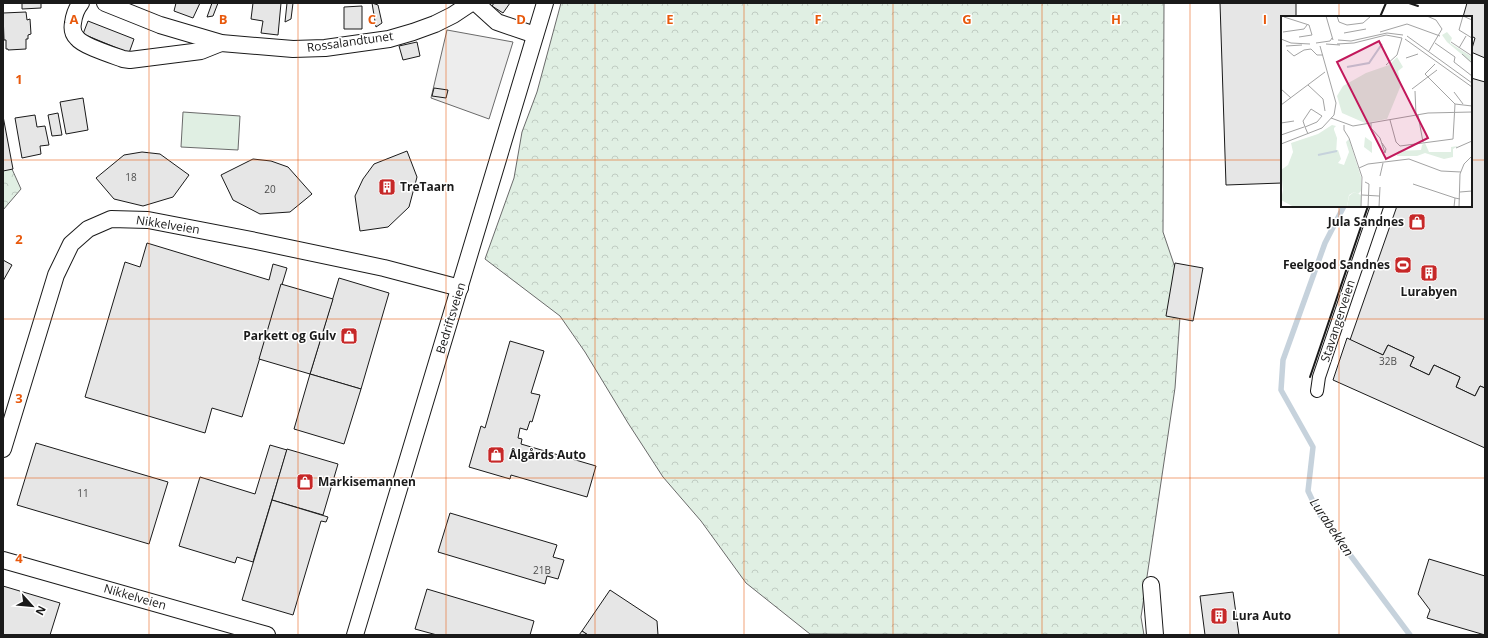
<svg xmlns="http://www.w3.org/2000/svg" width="1488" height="638" viewBox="0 0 1488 638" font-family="'Open Sans',sans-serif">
<defs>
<pattern id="forest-crowns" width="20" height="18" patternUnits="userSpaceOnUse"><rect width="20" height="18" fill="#e0efe3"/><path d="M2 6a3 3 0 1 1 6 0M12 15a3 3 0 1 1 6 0" fill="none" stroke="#c0ccc2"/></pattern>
</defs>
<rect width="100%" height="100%" fill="#fff"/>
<!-- forest -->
<g fill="url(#forest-crowns)" stroke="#6a6a6a">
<path d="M561,3h603l-1,229 19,56 -7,100 -34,229 3,18 -334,-1 -64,-51 -45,-62 -38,-44 -35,-54 -43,-71 -25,-36 -75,-57 29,-81 8,-46 15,-40z"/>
<path d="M3,157l4,1 14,31 -18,21z"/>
</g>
<!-- pitch -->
<path fill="#e0efe3" stroke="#6a6a6a" d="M183,112l57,4 -2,34 -57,-3z"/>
<!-- parking -->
<path fill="#ededed" stroke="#6a6a6a" d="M447,30l66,12 -24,77 -58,-21z"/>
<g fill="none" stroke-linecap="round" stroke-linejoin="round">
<!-- stream -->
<path stroke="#c6d2dc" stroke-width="5.5" d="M1344,206l-19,37 -42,117 -2,30 32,57 -5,44 10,21 92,123"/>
</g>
<!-- building -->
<g fill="#e6e6e6" stroke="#1a1a1a">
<path d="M22,3h19v5l-19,1z"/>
<path d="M176,3h24l-7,15 -19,-7z"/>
<path d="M212,3h6l-5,13 -6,1z"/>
<path d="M253,3h28l-3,32 -17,-2 2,-12 -12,-2z"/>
<path d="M287,3h6l-2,16 -6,3z"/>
<path d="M372,3l6,2 4,18 -6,4z"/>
<path d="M494,3h16l-7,10 -11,-7z"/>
<path d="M1220,3h76v14l19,-1v1h-33v166l-56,2z"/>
<path d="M1467,3h18v55l-14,-6 4,-14 -4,-2v-19h-8z"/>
<path d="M362,6v23h-18v-22z"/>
<path d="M26,12l1,8 3,-1 1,15 -3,1v4h-2v10l-18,1v-1h-2v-9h-2l-1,-27z"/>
<path d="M88,21l46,18 -5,14 -46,-19z"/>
<path d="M417,42l3,14 -17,4 -4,-14z"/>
<path d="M1471,78l14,4v306l-5,-2 -5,10 -19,-9 4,-10 -26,-12 -5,10 -19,-9 4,-9 -26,-12 -5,10 -33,-15 47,-134h74z"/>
<path d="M434,88l14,2 -2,8 -14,-2z"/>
<path d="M83,98l5,32 -22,4 -6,-32z"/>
<path d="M58,113l4,22 -10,1 -4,-21z"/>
<path d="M35,115l2,12 8,-1 4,19 -9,1 1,8 -19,4 -7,-40z"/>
<path d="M3,116l10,53 -10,2z"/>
<path d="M407,151l10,26 -8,30 -21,20 -28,4 -5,-35 8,-17 11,-15z"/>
<path d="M142,152l18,2 29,21 -16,22 -30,9 -29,-7 -18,-21 28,-23z"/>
<path d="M253,159l18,2 17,6 24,27 -22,18 -30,2 -27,-14 -12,-25z"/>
<path d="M147,243l122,37 4,-16 14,4 -45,149 -30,-9 -7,25 -120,-36 40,-135 15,5z"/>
<path d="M3,260l9,5 -9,16z"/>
<path d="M1175,263l28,5 -10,53 -27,-5z"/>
<path d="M339,278l50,15 -28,96 -51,-15z"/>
<path d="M281,284l52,15 -23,75 -51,-15z"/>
<path d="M1347,338l36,17 5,-10 26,12 -4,9 19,9 5,-10 26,12 -4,10 19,9 5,-10 5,2v60l-152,-68z"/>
<path d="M510,341l34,10 -13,42 9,2 -8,27 -2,-1 -3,9 -7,-2 -2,10 4,1 -1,5 75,22 -9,31 -76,-22 -1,4 -41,-12 12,-41 4,2z"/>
<path d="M310,374l51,15 -17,55 -50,-15z"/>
<path d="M36,443l132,39 -19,62 -132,-39z"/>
<path d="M270,445l17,5 -34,112 -16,-5 -2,6 -56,-17 21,-69 55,17z"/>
<path d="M287,449l51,15 -15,51 -51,-15z"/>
<path d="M272,500l56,17 -2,5 -5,-1 -28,94 -51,-15z"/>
<path d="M450,513l107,32 -4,12 11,3 -6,19 -11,-3 -2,8 -107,-32z"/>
<path d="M1429,559l56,17v59l-58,-17 3,-8 -12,-16z"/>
<path d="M3,586l57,17 -10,32h-47z"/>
<path d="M427,589l107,32 -4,14h-93l-22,-6z"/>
<path d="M610,590l47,31 1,14h-70l-6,-4z"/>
<path d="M1233,592l6,43h-34l-5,-39z"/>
<path d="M582,631l6,4h-9z"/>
</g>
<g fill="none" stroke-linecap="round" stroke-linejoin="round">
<!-- pedestrian casing -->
<g stroke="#1a1a1a" stroke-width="14">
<path id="pedestrian" d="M1317,391l2,-14 58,-171"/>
</g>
<!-- minor casing -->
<g stroke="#1a1a1a" stroke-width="18">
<g id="minor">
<path d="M81,3c-5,6 -7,12 -8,20 -1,5 0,11 4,15 6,8 35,17 46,21l7,1 71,-9 20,-8"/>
<path d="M105,3l55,22 61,18 72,6 32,-1 64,-9 24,-7 22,-8 18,-9 18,-12"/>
<path d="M476,3l21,19 38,13"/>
<path d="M3,449l53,-174 15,-31 17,-15 23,-10 37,1 108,21 128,27 76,20"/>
<path d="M3,560l264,75"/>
<path d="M1151,585l4,50"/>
<path d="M355,635l190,-632"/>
</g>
</g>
<!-- pedestrian -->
<use href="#pedestrian" stroke="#fff" stroke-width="12"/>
<!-- minor -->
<use href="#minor" stroke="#fff" stroke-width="16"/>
<!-- wall -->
<g stroke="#1a1a1a" stroke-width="2">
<path d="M1409,3l9,3"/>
<path d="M1380,17l6,-14"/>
<path d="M1310,377l58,-171"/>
</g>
</g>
<!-- grid -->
<path fill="none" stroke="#e8590c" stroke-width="1" stroke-opacity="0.55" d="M149,3v632M298,3v632M446,3v632M595,3v632M744,3v632M893,3v632M1042,3v632M1190,3v632M1339,3v14M3,160h1279M1471,160h14M1339,206v429M3,319h1482M3,478h1482"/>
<!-- icons -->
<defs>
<g id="building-square" transform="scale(0.9)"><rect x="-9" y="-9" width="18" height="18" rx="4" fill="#c62828" stroke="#fff"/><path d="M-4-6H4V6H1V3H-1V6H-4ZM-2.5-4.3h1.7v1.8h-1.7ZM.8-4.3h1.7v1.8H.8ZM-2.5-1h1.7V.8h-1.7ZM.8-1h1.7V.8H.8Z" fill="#fff"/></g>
<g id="shop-square" transform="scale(0.9)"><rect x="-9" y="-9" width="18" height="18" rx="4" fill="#c62828" stroke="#fff"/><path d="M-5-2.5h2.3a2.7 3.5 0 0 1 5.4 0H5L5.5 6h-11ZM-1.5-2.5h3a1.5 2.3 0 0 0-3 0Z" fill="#fff"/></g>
<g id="stadium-square" transform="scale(0.9)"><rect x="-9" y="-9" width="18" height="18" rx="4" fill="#c62828" stroke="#fff"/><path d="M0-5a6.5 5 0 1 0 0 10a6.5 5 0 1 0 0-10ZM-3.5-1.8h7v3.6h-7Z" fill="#fff"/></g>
</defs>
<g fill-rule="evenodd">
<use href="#building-square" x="387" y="187"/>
<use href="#shop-square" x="1417" y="222"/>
<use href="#stadium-square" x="1403" y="265"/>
<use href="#building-square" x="1429" y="273"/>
<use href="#shop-square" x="349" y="336"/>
<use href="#shop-square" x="496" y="455"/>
<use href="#shop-square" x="305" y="482"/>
<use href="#building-square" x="1219" y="616"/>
</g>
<g text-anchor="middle" stroke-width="3" stroke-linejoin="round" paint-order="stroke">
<!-- number labels -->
<g font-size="10" fill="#4d4d4d">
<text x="131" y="181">18</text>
<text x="270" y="193">20</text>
<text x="1388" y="365">32B</text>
<text x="83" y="497">11</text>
<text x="542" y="574">21B</text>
</g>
<!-- street labels -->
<g font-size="12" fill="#1a1a1a" stroke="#fff">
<text transform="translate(350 42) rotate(-8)" y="4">Rossalandtunet</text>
<text transform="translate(168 225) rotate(9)" y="4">Nikkelveien</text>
<text transform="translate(451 318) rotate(-73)" y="4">Bedriftsveien</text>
<text transform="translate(1338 321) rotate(-72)" y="4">Stavangerveien</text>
<text transform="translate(135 597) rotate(16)" y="4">Nikkelveien</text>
</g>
<!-- poi labels -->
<g font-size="12" font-weight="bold" fill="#1a1a1a" stroke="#fff" text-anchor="start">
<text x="400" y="191">TreTaarn</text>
<text x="1404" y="226" text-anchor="end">Jula Sandnes</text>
<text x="1390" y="269" text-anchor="end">Feelgood Sandnes</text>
<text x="1429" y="296" text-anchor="middle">Lurabyen</text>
<text x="336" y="340" text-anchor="end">Parkett og Gulv</text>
<text x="509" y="459">Ålgårds Auto</text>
<text x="318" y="486">Markisemannen</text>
<text x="1232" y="620">Lura Auto</text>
</g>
<!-- water labels -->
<g font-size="13" font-style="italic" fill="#1a1a1a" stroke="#fff">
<text transform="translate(1332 527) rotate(56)" y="5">Lurabekken</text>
</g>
</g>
<!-- overview -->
<g transform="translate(1281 16)">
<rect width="191" height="191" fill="#fff"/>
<path d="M116,41l6,10 -5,4 3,14 -14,34 -22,4 -23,-10 -5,-17 6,-10 23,-13 23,-8zM51,109l4,1 -2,2 -2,22h6l3,9 -3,4 6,2 5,-13 -3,-10 3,-3 12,38v14l-3,3 -4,-2 -5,3 -2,12h-53l-13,-7 2,-10 -2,-20 7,-5 5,-13 -2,-9 27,-9zM144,127l4,9h22v-5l7,-1 -5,3v8l-9,2 -19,-6 -8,3h-20l1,-5 23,-1 1,-5z" fill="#e0efe3"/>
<path d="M166,16l5,6 -2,5 22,14v6l-25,-21 -5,-7zM84,121l7,5v11l-8,-6zM73,176l7,3v12h-14l2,-11z" fill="#e0efe3"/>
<path d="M52,111l4,11 -1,16 -19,-10 -3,-6z" fill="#e0efe3"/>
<path fill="none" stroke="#c6d2dc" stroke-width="2" d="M66,51l22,-4 13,-19M37,139l19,-4"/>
<path fill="none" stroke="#a3a3a3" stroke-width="1" d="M45,0l7,24M56,0l2,6 8,3 16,-2 8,-7M146,0l9,4 6,9 -13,22M3,1l25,8 3,10 -13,2M191,4l-9,-4 -4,14 13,8M2,16l21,-3 3,-4M99,16l27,-8 33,12M63,17l22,-4M126,20l65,47M0,23l10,4 19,1M124,23l67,48M57,24l13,1 36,-8 16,2M170,26l21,14M35,27l14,-2 2,-3M154,27l20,14 -1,5 18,14M45,28l14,1M56,28l17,-1 32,-8 16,3M5,30l16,-1M178,32l7,-12M6,34l7,6 10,-6 7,-1 6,6h6M181,38l10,9M125,42l12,-4M105,49l11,-10 5,-17M27,69l15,14 2,12M0,73l10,9M131,73l25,-19M134,75l1,24M173,76l9,12M174,88l17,2M0,89l44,-33M137,99l5,27M50,102l22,8 75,-13 44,-1M109,104l6,22 4,4 53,-7 2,-35 -30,-30 10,-10M0,107l13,-2M90,107v5l9,10 5,15 1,-4 -4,-6M63,109v5l5,8 13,39 -1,30M24,111l-2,-6 8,-12 11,7 -5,6 -12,5 3,7M0,119l23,-8M0,128l41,-16 12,-13 2,-12 -16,-57M175,132l16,-7M78,152l9,-4 41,-5 32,12 20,1M99,160l3,-13M84,166l4,2 -1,23M132,168l42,14M179,176l12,-1M81,179l17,1M98,191l1,-20M173,191l1,-9 5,1M178,191l1,-33 4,-10 8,-8"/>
<path fill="#c2185b" fill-opacity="0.15" stroke="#c2185b" stroke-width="2" d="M98,25l49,97 -42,21 -49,-97z"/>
<rect width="191" height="191" fill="none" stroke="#1a1a1a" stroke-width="2"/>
</g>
<g font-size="13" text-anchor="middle" font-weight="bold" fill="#e8590c" stroke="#fff" stroke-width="3" stroke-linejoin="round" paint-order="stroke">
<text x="74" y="24">A</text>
<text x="223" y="24">B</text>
<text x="372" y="24">C</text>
<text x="521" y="24">D</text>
<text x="670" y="24">E</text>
<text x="818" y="24">F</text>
<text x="967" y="24">G</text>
<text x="1116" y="24">H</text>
<text x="1265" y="24">I</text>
<text x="19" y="84">1</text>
<text x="19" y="244">2</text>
<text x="19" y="403">3</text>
<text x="19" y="563">4</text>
</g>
<!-- border -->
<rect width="1488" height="638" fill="none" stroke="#1a1a1a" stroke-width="8"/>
<!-- north arrow -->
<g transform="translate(32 606) rotate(117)" stroke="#ffffff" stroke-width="3" paint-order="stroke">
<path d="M0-3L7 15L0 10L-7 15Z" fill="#1a1a1a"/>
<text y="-6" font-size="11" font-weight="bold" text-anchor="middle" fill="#1a1a1a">N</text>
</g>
</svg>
